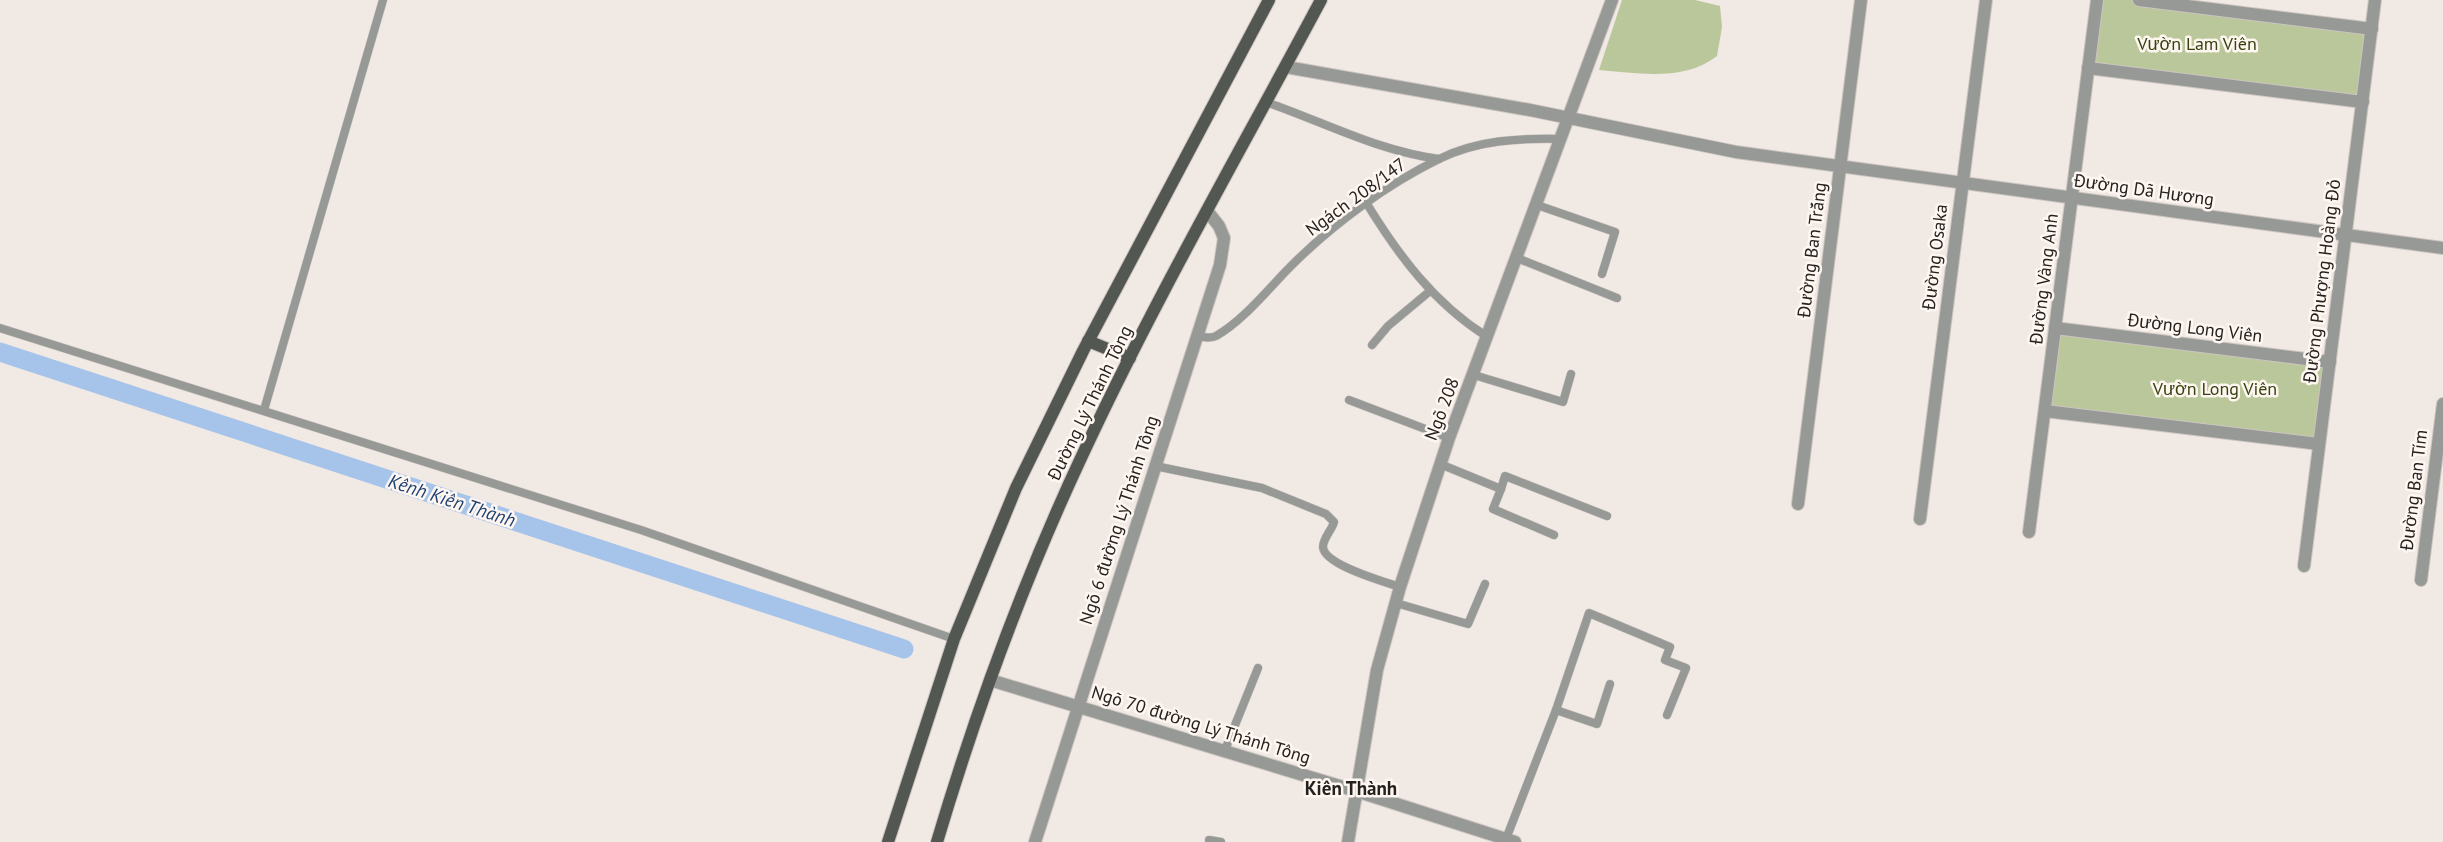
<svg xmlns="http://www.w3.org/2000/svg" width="2443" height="842" viewBox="0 0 2443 842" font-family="'PT Sans',sans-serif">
<rect width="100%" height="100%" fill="#f1e9e3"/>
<!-- green -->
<g fill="#bac79a">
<path d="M1622,0h73l25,6 2,21 -5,29c-33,26 -79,17 -118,14z"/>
<path d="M2097,0h42l233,29 -9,73 -275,-34z"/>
<path d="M2055,327l275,35 -11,82 -274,-33z"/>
</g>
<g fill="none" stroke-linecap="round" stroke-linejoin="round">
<!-- canal -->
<path stroke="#a6c3ea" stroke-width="19" d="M0,352l904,297"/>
<!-- service casing -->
<g stroke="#ccc5c0" stroke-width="9">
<g id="service">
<path d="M1266,102c58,20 112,49 173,57"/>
<path d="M1367,204c32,52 67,99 119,132"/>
<path d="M1537,205l78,27 -13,42"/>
<path d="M1517,258l100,40"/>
<path d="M0,328l641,202 313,109"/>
<path d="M1198,336c6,1 12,3 18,0 28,-16 53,-48 75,-70 42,-42 95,-81 148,-107 38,-19 80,-21 122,-20"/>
<path d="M1372,345l16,-19 42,-35"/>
<path d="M1474,375l89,27 8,-28"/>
<path d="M1349,400l100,38"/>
<path d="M264,410l119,-410"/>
<path d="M1440,464l61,25 4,-13 102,40"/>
<path d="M1155,466l107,22 64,26 8,8c-2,8 -11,16 -11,25 1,18 62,35 77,40"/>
<path d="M1501,489l-8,20 61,26"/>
<path d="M1396,603l72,21 17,-40"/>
<path d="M1556,710l41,14 13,-40"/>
<path d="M1225,750l33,-82"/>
<path d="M1506,839l50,-129 33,-97 81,34 -5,13 21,8 -19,47"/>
<path d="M1209,840l12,2"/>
</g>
</g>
<!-- minor casing -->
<g stroke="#ccc5c0" stroke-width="14">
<g id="minor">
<path d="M2139,0l233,29"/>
<path d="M1286,67l244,43 206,42 707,96"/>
<path d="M2088,68l275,34"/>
<path d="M2055,328l275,34"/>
<path d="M2045,411l274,33"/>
<path d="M1920,519l66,-519"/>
<path d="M2029,532l68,-532"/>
<path d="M2304,566l71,-566"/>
<path d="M2421,580l22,-176"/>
<path d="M990,680l366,111 159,51"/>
<path d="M1035,842l185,-577 4,-27 -5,-12 -11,-14"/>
<path d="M1348,842l29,-172 23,-83 49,-149 163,-438"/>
</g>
</g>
<!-- tertiary casing -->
<g stroke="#ccc5c0" stroke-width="14">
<path id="tertiary" d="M1798,504l63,-504"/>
</g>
<!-- primary casing -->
<g stroke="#ccc5c0" stroke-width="14">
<g id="primary">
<path d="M1088,341l42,17"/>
<path d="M888,842l66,-203 62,-151 67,-137 186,-351"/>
<path d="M937,842c39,-131 86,-260 144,-384 72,-156 159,-306 240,-458"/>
</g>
</g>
<!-- service -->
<use href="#service" stroke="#979996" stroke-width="8"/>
<!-- minor -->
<use href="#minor" stroke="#979996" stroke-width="12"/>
<!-- tertiary -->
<use href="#tertiary" stroke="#979996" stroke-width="12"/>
<!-- primary -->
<use href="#primary" stroke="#535751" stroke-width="12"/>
</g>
<g text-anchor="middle" stroke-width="5" stroke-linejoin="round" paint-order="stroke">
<!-- park labels -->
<g font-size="18" fill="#38430f" stroke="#fef6f0">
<text x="2197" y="50">Vườn Lam Viên</text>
<text x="2215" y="395">Vườn Long Viên</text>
</g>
<!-- street labels -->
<g font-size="18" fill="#24211f" stroke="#fef6f0">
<text transform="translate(2144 190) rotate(8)" y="6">Đường Dã Hương</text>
<text transform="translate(1356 197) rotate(-36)" y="6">Ngách 208/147</text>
<text transform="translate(1812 250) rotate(-83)" y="6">Đường Ban Trắng</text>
<text transform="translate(1935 257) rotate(-83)" y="6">Đường Osaka</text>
<text transform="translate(2044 279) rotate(-83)" y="6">Đường Vàng Anh</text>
<text transform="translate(2322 281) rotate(-83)" y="6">Đường Phượng Hoàng Đỏ</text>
<text transform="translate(2195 328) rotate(7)" y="6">Đường Long Viên</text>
<text transform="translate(1090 403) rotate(-64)" y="6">Đường Lý Thánh Tông</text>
<text transform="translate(1442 409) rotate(-69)" y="6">Ngõ 208</text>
<text transform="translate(2414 490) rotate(-83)" y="6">Đường Ban Tím</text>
<text transform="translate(1119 520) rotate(-72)" y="6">Ngõ 6 đường Lý Thánh Tông</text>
<text transform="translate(1201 725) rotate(17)" y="6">Ngõ 70 đường Lý Thánh Tông</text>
</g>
<!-- water labels -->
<g font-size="19" font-style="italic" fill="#1e4273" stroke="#fef6f0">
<text transform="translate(452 500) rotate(18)" y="7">Kênh Kiên Thành</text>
</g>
<!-- neighbourhood labels -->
<g font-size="19" font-weight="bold" fill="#24211f" stroke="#fef6f0">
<text x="1351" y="795">Kiên Thành</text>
</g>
</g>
</svg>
